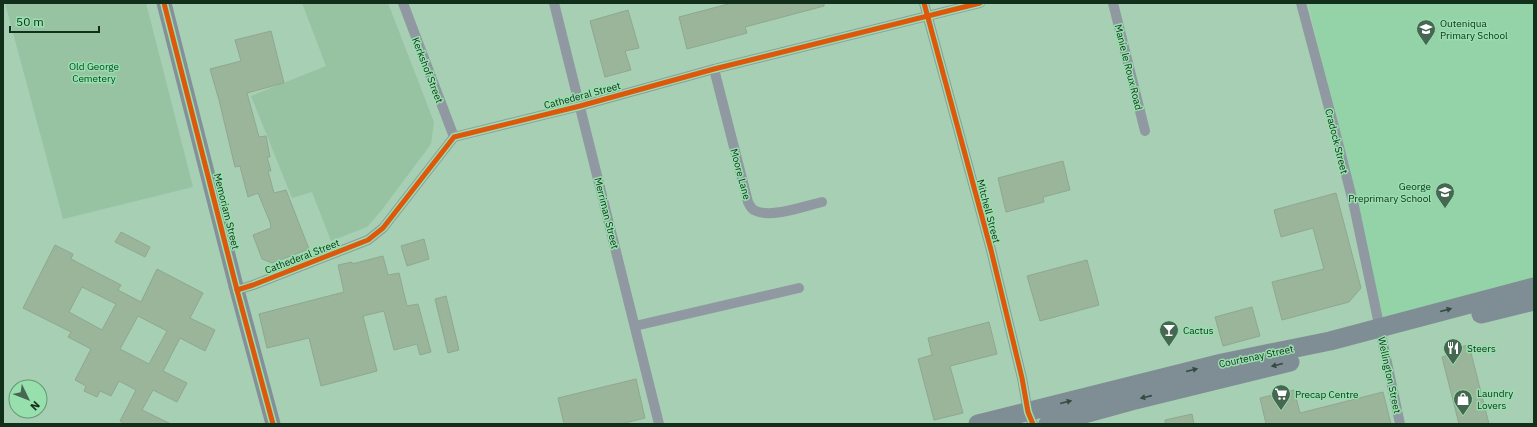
<svg xmlns="http://www.w3.org/2000/svg" width="1537" height="427" viewBox="0 0 1537 427" font-family="'IBM Plex Sans',sans-serif">
<rect width="100%" height="100%" fill="#a7cfb3"/>
<!-- built -->
<path fill="#94d2a7" d="M1308,3h226v277l-152,37z"/>
<!-- green -->
<g fill="#97c3a3">
<path d="M5,3h141l47,184 -130,32z"/>
<path d="M302,3h86l46,119 -3,22 -50,67 -14,16 -36,14 -19,-49 -20,6 -41,-102 75,-30z"/>
</g>
<!-- building -->
<g fill="#9bb59b" stroke="#8fa88f" fill-rule="evenodd">
<path d="M732,3h92v3l-79,21 2,6 -60,16 -8,-32z"/>
<path d="M628,10l11,38 -14,3 6,19 -26,7 -15,-56z"/>
<path d="M271,31l13,52 -37,10 12,44 7,-1 4,21h-3l4,14h-3l6,22 12,-3 23,59 -37,14 -10,-4 -9,-24 18,-7 -1,-6 -12,-29 -10,4 -8,-31 -5,1 -16,-67 -9,-31 31,-8 -6,-21z"/>
<path d="M1063,161l7,29 -27,7 1,5 -38,10 -8,-34z"/>
<path d="M1336,193l25,95 -12,14 -67,18 -10,-38 52,-13 -11,-41 -32,9 -7,-27z"/>
<path d="M121,232l29,15 -5,10 -30,-15z"/>
<path d="M424,239l5,20 -22,7 -6,-20z"/>
<path d="M55,245l18,9 -2,5 50,26 -3,5 23,12 16,-33 46,24 -13,25 25,12 -10,21 -25,-13 -17,33 24,12 -10,19 -24,-12 -11,20 29,14h-46l-5,-3 16,-31 -17,-9 -8,15 -11,-5 -3,6 -13,-6 2,-5 -11,-6 16,-31 -23,-12 3,-5 -48,-24zM82,287l34,17 -14,26 -33,-18zM138,316l29,15 -18,33 -29,-15z"/>
<path d="M383,256l5,19 11,-2 8,33 11,-2 13,48 -11,3 -3,-11 -23,6 -10,-39 -21,5 14,55 -56,15 -12,-48 -42,10 -8,-34 85,-22 -6,-27 14,-3v2z"/>
<path d="M1087,260l12,45 -59,16 -13,-45z"/>
<path d="M446,296l13,54 -11,3 -13,-54z"/>
<path d="M1252,307l8,29 -37,10 -8,-29z"/>
<path d="M989,322l8,32 -47,12 13,47 -29,7 -16,-61 14,-4 -4,-17z"/>
<path d="M1469,345l20,79h-30l-17,-67 14,-4 -1,-5z"/>
<path d="M636,379l9,39 -24,6h-57l-6,-26z"/>
<path d="M1294,390l6,23 83,-21 8,32h-125l-6,-26z"/>
<path d="M1192,414l2,10h-29v-4z"/>
</g>
<g fill="none" stroke-linecap="round" stroke-linejoin="round">
<!-- street -->
<g stroke="#9099a1" stroke-width="10">
<path d="M403,3l51,134"/>
<path d="M554,3l105,421"/>
<path d="M924,3l67,247 31,128 6,34 5,12"/>
<path d="M1113,3l32,128"/>
<path d="M1301,3l32,120 21,83 46,218"/>
<path d="M714,69l34,133c2,4 4,8 8,9 16,7 49,-5 66,-9"/>
<path d="M237,290l16,-5 115,-45 15,-12 71,-91 126,-31 134,-37 266,-66"/>
<path d="M635,326l164,-38"/>
</g>
<!-- secondary -->
<path stroke="#858f9a" stroke-width="15" d="M164,3l73,287 36,134"/>
<!-- highway -->
<g stroke="#7f8d94" stroke-width="19">
<path d="M1481,314l53,-13"/>
<path d="M978,424l244,-61 108,-22 204,-54"/>
<path d="M1048,424l83,-23 159,-39"/>
</g>
<!-- cycleway casing -->
<g stroke="#97dfac" stroke-width="8">
<g id="cycleway">
<path d="M164,3l73,287 36,134"/>
<path d="M924,3l67,247 31,128 6,34 5,12"/>
<path d="M237,290l16,-5 115,-45 15,-12 71,-91 126,-31 134,-37 266,-66"/>
</g>
</g>
<!-- cycleway -->
<use href="#cycleway" stroke="#dd570d" stroke-width="5"/>
</g>
<!-- one-way arrows -->
<defs><path id="oneway-solid" d="M-6-.8H1V-3.2L6.5 0L1 3.2V.8H-6Z"/></defs>
<g fill="#334b40">
<use href="#oneway-solid" transform="translate(1446 310) rotate(-15)"/>
<use href="#oneway-solid" transform="translate(1277 365) rotate(166)"/>
<use href="#oneway-solid" transform="translate(1192 370) rotate(-14)"/>
<use href="#oneway-solid" transform="translate(1146 397) rotate(167)"/>
<use href="#oneway-solid" transform="translate(1066 402) rotate(-14)"/>
</g>
<!-- icons -->
<defs>
<g id="school-pin" transform="scale(1)"><path d="M0 17L-7.5 6A9.5 9.5 0 1 1 7.5 6Z" fill="#466751" stroke="#97dfac"/><path d="M0-5L7-2L0 1L-7-2ZM-4 1L0 2.5L4 1V4Q0 6-4 4Z" fill="#fff"/></g>
<g id="bar-pin" transform="scale(1)"><path d="M0 17L-7.5 6A9.5 9.5 0 1 1 7.5 6Z" fill="#466751" stroke="#97dfac"/><path d="M-6-5H6L.8 .8V4.5H3.5V6h-7V4.5H-.8V.8Z" fill="#fff"/></g>
<g id="restaurant-pin" transform="scale(1)"><path d="M0 17L-7.5 6A9.5 9.5 0 1 1 7.5 6Z" fill="#466751" stroke="#97dfac"/><path d="M-5-6h1v4h1v-4h1v4h1v-4h1v5L-1.5 .5V6h-2V.5L-5-1ZM5-6V6H3V1.5H1.5Q1.5-4 5-6Z" fill="#fff"/></g>
<g id="supermarket-pin" transform="scale(1)"><path d="M0 17L-7.5 6A9.5 9.5 0 1 1 7.5 6Z" fill="#466751" stroke="#97dfac"/><path d="M-6-5.5h2.5l.6 2H6L4.5 2H-2.5L-4.4-4H-6ZM-1.5 3.2a1.3 1.3 0 1 0 .1 0ZM3 3.2a1.3 1.3 0 1 0 .1 0Z" fill="#fff"/></g>
<g id="shop-pin" transform="scale(1)"><path d="M0 17L-7.5 6A9.5 9.5 0 1 1 7.5 6Z" fill="#466751" stroke="#97dfac"/><path d="M-5-2.5h2.3a2.7 3.5 0 0 1 5.4 0H5L5.5 6h-11ZM-1.5-2.5h3a1.5 2.3 0 0 0-3 0Z" fill="#fff"/></g>
</defs>
<g fill-rule="evenodd">
<use href="#school-pin" x="1426" y="29"/>
<use href="#school-pin" x="1445" y="192"/>
<use href="#bar-pin" x="1169" y="330"/>
<use href="#restaurant-pin" x="1453" y="348"/>
<use href="#supermarket-pin" x="1281" y="394"/>
<use href="#shop-pin" x="1463" y="399"/>
</g>
<g text-anchor="middle" stroke-width="3" stroke-linejoin="round" paint-order="stroke">
<!-- poi labels -->
<g font-size="10" fill="#122f1c" stroke="#97dfac" text-anchor="start">
<text x="1440" y="27">Outeniqua<tspan x="1440" dy="12">Primary School</tspan></text>
<text x="1431" y="190" text-anchor="end">George<tspan x="1431" dy="12">Preprimary School</tspan></text>
<text x="1183" y="334">Cactus</text>
<text x="1467" y="352">Steers</text>
<text x="1477" y="397">Laundry<tspan x="1477" dy="12">Lovers</tspan></text>
<text x="1295" y="398">Precap Centre</text>
</g>
<!-- park labels -->
<g font-size="10" fill="#024d26" stroke="#97dfac">
<text x="94" y="70">Old George<tspan x="94" dy="12">Cemetery</tspan></text>
</g>
<!-- street labels -->
<g font-size="10" fill="#122f1c" stroke="#97dfac">
<text transform="translate(1129 67) rotate(76)" y="4">Manie le Roux Road</text>
<text transform="translate(428 70) rotate(69)" y="4">Kerkshof Street</text>
<text transform="translate(582 95) rotate(-15)" y="4">Cathederal Street</text>
<text transform="translate(1337 141) rotate(76)" y="4">Cradock Street</text>
<text transform="translate(741 174) rotate(75)" y="4">Moore Lane</text>
<text transform="translate(227 211) rotate(76)" y="4">Memoriam Street</text>
<text transform="translate(989 211) rotate(75)" y="4">Mitchell Street</text>
<text transform="translate(607 213) rotate(76)" y="4">Merriman Street</text>
<text transform="translate(302 256) rotate(-21)" y="4">Cathederal Street</text>
<text transform="translate(1256 356) rotate(-12)" y="4">Courtenay Street</text>
<text transform="translate(1390 375) rotate(78)" y="4">Wellington Street</text>
</g>
</g>
<!-- border -->
<rect width="1537" height="427" fill="none" stroke="#122f1c" stroke-width="8"/>
<!-- north arrow -->
<g transform="translate(28 399) rotate(133)"><circle r="19" fill="#97dfac" stroke="#629972"/>
<path d="M0-3L7 15L0 10L-7 15Z" fill="#466751"/>
<text y="-6" font-size="11" font-weight="bold" text-anchor="middle" fill="#122f1c">N</text>
</g>
<!-- scale -->
<path d="M10 26v6h89v-6" fill="none" stroke="#122f1c" stroke-width="2"/>
<text x="16" y="26" font-size="12" fill="#122f1c" stroke="#97dfac" stroke-width="3" paint-order="stroke">50 m</text>
</svg>
